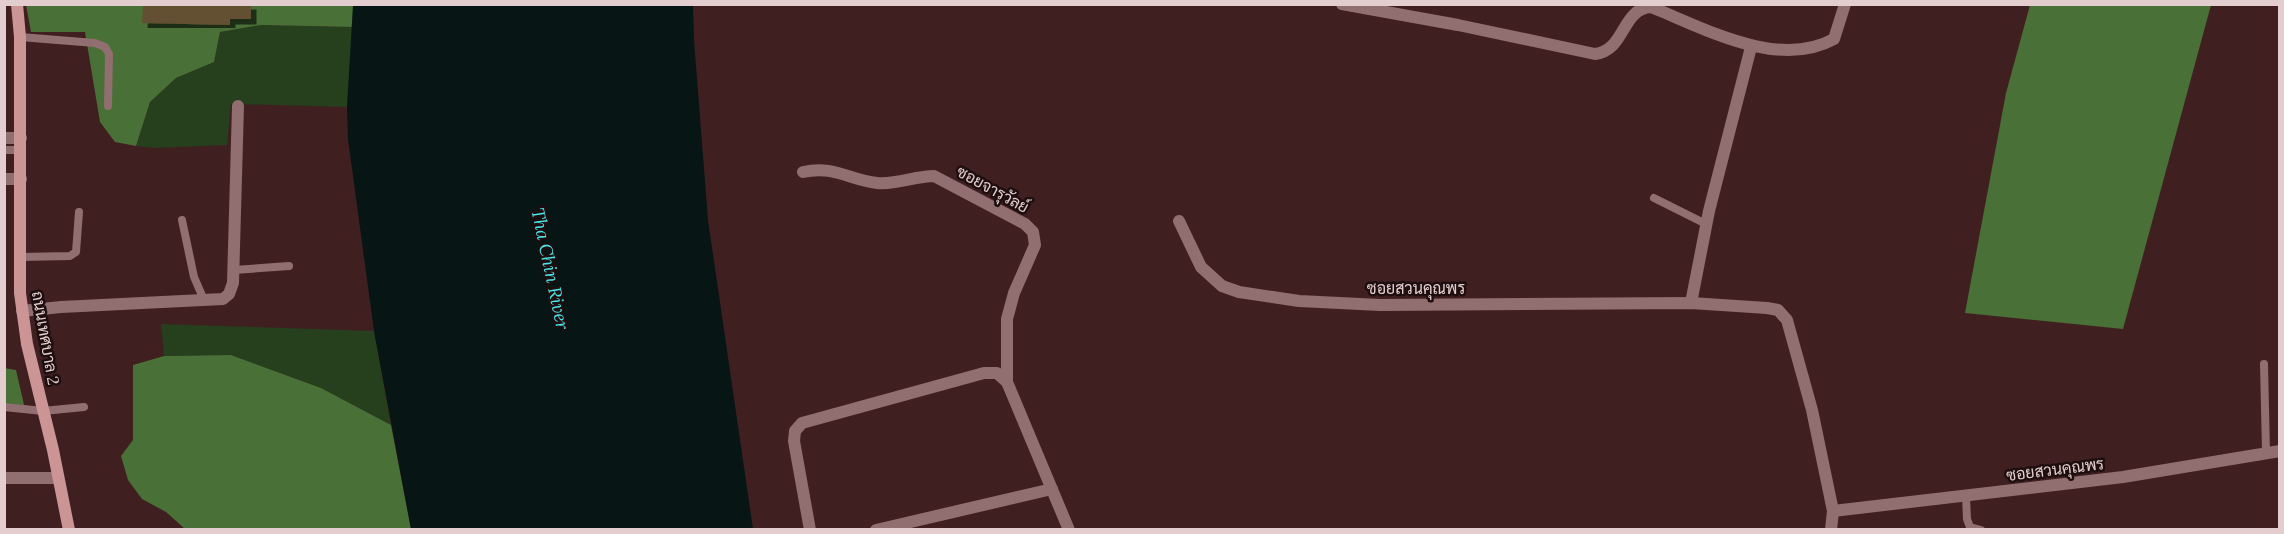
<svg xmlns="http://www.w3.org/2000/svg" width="2284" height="534" viewBox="0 0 2284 534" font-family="Lora,Sarabun,serif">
<defs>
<filter id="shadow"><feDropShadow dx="5.5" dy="5.5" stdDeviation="0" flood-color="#0009"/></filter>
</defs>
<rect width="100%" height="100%" fill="#401f21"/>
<!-- green -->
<g fill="#263f1c">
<path d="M261,25l92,2 -6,80 -116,-3 -4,41 -71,3 -20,-2 14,-44 26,-24 38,-16 6,-30z"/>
<path d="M161,324l213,7 17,94 -70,-37 -90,-33 -67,1z"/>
</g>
<!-- forest -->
<g fill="#487037">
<path d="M26,5h327v22l-92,-2 -41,7 -6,30 -38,16 -26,24 -14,44 -21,-4 -15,-20 -15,-90h-54z"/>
<path d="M2030,5h181l-88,324 -158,-16 41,-220z"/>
<path d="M231,355l90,33 70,37 20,104h-226l-19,-17 -24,-13 -14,-19 -7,-24 12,-16v-75l31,-9z"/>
<path d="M4,368l12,2 9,39 -20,-1z"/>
</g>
<!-- water -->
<path fill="#071515" d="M353,5h340l1,35 14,180 45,309h-342l-37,-198 -26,-192 -1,-32z"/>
<!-- building -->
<path fill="#635032" filter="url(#shadow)" d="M143,4h108v15h-21v6l-88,-2z"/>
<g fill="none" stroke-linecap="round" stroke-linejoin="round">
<!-- lane -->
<g stroke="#916e6f" stroke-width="8">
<path d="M20,37l75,6 10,4 4,7 -1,52"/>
<path d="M4,150h17"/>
<path d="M1654,198l52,26"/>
<path d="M182,220l12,57 10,23"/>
<path d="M20,257l50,-1 6,-4 3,-40"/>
<path d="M234,270l55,-4"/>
<path d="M2264,364l2,88"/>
<path d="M4,407l39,4 41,-4"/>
<path d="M1966,497l1,22 3,8 11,3"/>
</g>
<!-- street -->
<g stroke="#916e6f" stroke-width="12">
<path d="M1342,4l116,21 137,29c31,-4 26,-45 56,-47 53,21 127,63 183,32l11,-35"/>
<path d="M4,138h17"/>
<path d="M803,172c31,-7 46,8 74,11 19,2 38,-7 57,-7l91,48 8,8 2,13 -21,48 -7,26v63l62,148"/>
<path d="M4,179h17"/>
<path d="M1179,221l22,46 21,19 17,6 60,9 81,4 311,-2 76,5 11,2 9,10 25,90 21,101 -2,19"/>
<path d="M1691,303l18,-92 42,-164"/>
<path d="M22,311l39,-4 162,-8 6,-5 4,-11 5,-177"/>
<path d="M4,478h54"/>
<path d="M1833,511l290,-34 157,-26"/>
<path d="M810,530l-16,-89 1,-10 7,-8 182,-50h13l10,9"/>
<path d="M876,530l176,-41"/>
</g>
<!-- secondary -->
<path stroke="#cb9596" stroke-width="12" d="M17,4l3,33v256l7,51 26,106 16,80"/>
</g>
<g text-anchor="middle" stroke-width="5" stroke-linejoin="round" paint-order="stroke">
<!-- street labels -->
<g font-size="16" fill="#e4cdce" stroke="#1d0e0f">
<text transform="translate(993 189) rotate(29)" y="6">ซอยจารุวัลย์</text>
<text x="1416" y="294">ซอยสวนคุณพร</text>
<text transform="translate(46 338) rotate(80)" y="6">ถนนเทศบาล 2</text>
<text transform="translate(2055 469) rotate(-7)" y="6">ซอยสวนคุณพร</text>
</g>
<!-- water labels -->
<g font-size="18" font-style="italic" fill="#49e5e8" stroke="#1d0e0f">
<text transform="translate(550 269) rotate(78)" y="6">Tha Chin River</text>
</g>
</g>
<!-- border -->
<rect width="2284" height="534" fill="none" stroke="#e4cdce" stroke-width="12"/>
</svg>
